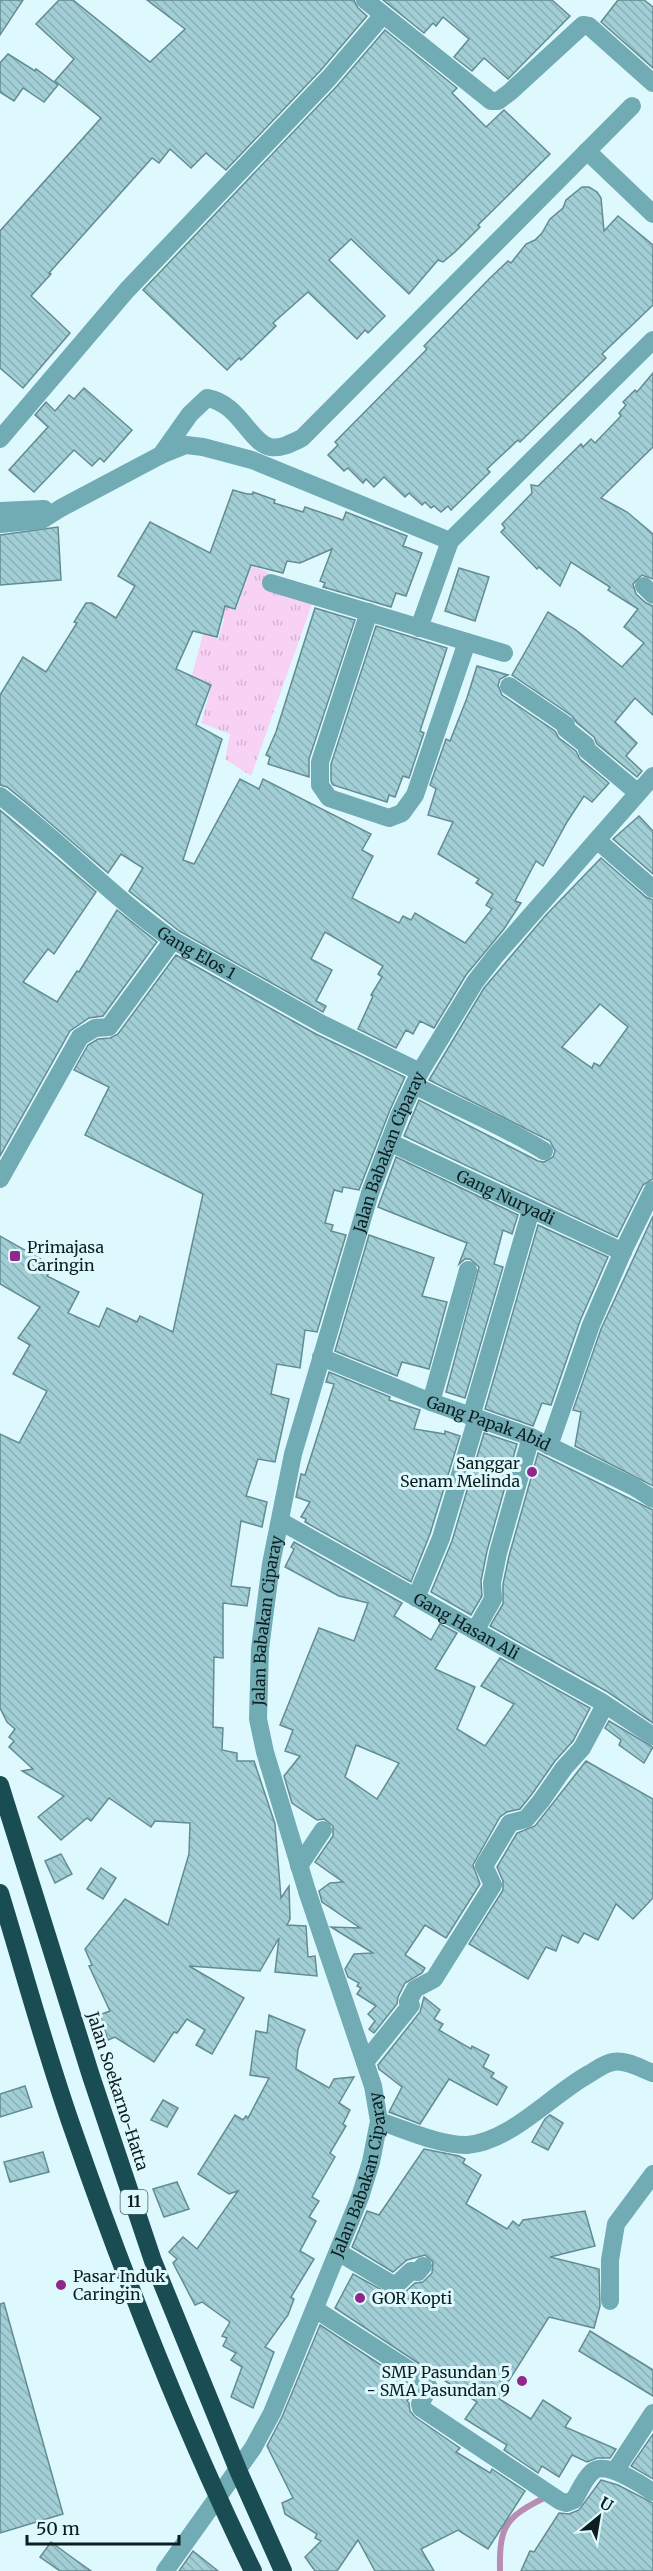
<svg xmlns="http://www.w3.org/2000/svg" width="653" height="2571" viewBox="0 0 653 2571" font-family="Merriweather,serif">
<defs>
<pattern id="grass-tufts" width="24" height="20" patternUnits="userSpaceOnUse" patternTransform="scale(1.5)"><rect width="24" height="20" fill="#f8d2f4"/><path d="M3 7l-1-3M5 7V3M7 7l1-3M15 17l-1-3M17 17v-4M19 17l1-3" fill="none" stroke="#d3b4d1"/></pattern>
<pattern id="building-back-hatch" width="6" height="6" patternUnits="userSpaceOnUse" patternTransform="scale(1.5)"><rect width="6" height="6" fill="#a2ced5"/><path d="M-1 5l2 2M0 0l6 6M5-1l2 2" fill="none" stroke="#8ab0b7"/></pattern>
</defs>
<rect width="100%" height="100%" fill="#def9fd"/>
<!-- grass -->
<path fill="url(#grass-tufts)" d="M252,566l17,6 -4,16 47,16 -61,172 -26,-17 5,-25 -29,-11 11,-39 -20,-9 11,-41 16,5 5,-21 -20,-6 4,-11 28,9z"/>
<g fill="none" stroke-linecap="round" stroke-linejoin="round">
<!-- stream -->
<path stroke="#b98cb4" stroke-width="6" d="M500,2571c-1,-46 6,-54 46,-74"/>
</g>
<!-- building -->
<g fill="url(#building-back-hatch)" stroke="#628c92" stroke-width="1.5" fill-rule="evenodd">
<path d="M0,0h23l-23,35z"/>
<path d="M59,0h14l77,62 35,-33 -38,-29h207l4,8 9,8 -46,54 -95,100 -20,-17 -15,15 -21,-19 -11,14 -7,-5 -103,115 2,1 -20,22 39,37 -47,55 -23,-20v-137l101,-113 -46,-37 19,-22 -38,-35z"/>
<path d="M383,0h169l18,16 -62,63 -24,-21 -12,13 -18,-14 15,-18 -26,-22 -7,9 -3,-3 -9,10z"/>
<path d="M618,0h26l9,7v61l-52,-46z"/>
<path d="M385,30l72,58 -5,5 34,34 18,-17 46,44 -72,71 2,2 -25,25 -12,10 -5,-2 -29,34 -58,-55 -22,21 56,56 -17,17 -3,-3 -8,9 -49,-47 -35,31 3,3 -35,34 -2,-2 -12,12 -84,-80 194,-204z"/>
<path d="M8,54l27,17 1,-2 22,16 -14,17 -21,-14 -9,13 -14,-9v-29z"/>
<path d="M582,187h7l8,5 4,6 3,33 14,-15 35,29v60l-51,49 4,4 -86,84 -2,-2 -31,29 3,3 -39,38 -3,-4 -7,6 -7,-6 -3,2 -6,-6 -3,3 -13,-12 -4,4 -21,-20 -10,10 -8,-8 -3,4 -15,-15 -4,3 -16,-16 10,-10 -3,-3 92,-93 -3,-3 65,-67 19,-18 3,2 15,-19 9,-4 7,-7 8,-14 13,-11 3,-8z"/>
<path d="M653,373v74l-52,51 26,14 26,22v45l-11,-4 -9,9 3,10 10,9 7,3v109l-18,-17 -20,24 22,21 -11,13 16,15 -5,6 -40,-33 -3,-7 -17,-14 -5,-7 -60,-41 36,-63 28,18 46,37 22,-24 -20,-16 14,-18 -30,-19 2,-3 -39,-25 -11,24 -21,-19 -2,2 -36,-37 4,-4 -3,-4 30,-31 -1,-8 7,1 43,-42 2,3 8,-8 4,4 26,-27 -2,-3 7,-8 -3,-3 12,-12 2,2z"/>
<path d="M84,388l48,42 -28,32 -4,-4 -8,8 -18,-16 -40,42 -25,-22 39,-43 -13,-12 11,-13 9,9 14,-16 5,4z"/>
<path d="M233,490l14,4h6v-2l22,8 -1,3 29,9 2,-5 38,13 3,-8 61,24 -4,10 19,7 -16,43 -10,-3 -5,14 -68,-20 2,-4 -5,-2 12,-32 -32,14 -13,-2 -4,12 -32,-8 -16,44 -10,-3 -8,31 -24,-6 -17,38 35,16 -15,40 26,14 -39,121 11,4 46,-85 19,10 4,-10 108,55 -9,16 11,6 -21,42 47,25 4,-7 8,4 4,-7 50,30 27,-34 -6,-4 7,-11 -17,-11 3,-4 -41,-25 15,-32 -25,-7 8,-26 -6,-4 16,-46 4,2 17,-43 10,-32 31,9 -8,4 -2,6 4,10 53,36 4,7 17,13 4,8 29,24 -17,19 -8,-6 -17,26 -24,44 -7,-5 -21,40 6,2 -17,26 -38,46 -32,53 -14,-7 -7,13 -7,-4 -10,18 -38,-19 15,-33 -2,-1 11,-18 -4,-3 5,-8 -58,-34 -14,27 21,11 -16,31 10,5 -3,6 -144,-81 -50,-40 14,-23 -22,-14 -13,19 -79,-68 -22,-18 -7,-2v-90l23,-38 23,15 31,-49 -3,-1 12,-19h6l24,15 19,-32 -17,-10 32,-54 60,31z"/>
<path d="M58,527l3,53 -61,5v-50z"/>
<path d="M459,568l30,9 -14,44 -30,-10z"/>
<path d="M315,608l40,12 -46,139v18l-41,-13 2,-7 -4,-2 10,-23z"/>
<path d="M376,626l71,22 -27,83 4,2 -15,45 -6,-2 -8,21 -6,-2 -2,7 -54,-17 -2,-4v-17z"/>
<path d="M0,810l96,82 -42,62 -6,-5 -25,33 34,20 20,-31 2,1 38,-62 40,32 -54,74 -14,2 -19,13 -70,125z"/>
<path d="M639,816l14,15v43l-40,-35z"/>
<path d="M601,858l45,39 7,3v279l-10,6 -26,52 -213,-101 15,-36 119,61 6,1 9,-5 2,-6 -5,-10 -121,-61 55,-92 62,-73zM600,1004l28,23 -28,39 -6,-3 -2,5 -30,-21z"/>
<path d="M176,955l140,79 89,43 -15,33 -31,80 -16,-3 -1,5 -8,-2 -9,33 8,2 -2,6 15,4 -29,97 -12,-2 -5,38 -23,-4 -6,30 18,5 -14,63 -17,-3 -12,37 21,6 -5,25 -21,-6 -10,65 19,2 -3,18 -24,-3v55l-9,-1 -1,70 10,1 -1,22 15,3v8h17l21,63 6,74 8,-12 1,33 -3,6 19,1 2,31 7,-1 2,20 -42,-4 4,-34 -19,33 -71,-5 55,32 -32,56 -16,-9 9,-15 -18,-11 -10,14 -3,-1 -20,30 -39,-25 -7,3 -9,-25 11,-4 -21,-45 3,-1 -7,-16 40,-50 43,26 21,-71 1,-31 -35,-2 -4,6 -42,-29 -18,23 -4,-3 -26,22 -23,-23 26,-21 -42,-25 11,-2 -24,-22 5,-6 -5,-4 6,-8 -8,-7 -7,-14v-274l19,9 28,-52 -34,-17 17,-29 -12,-7 22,-31 -40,-23v-48l53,30 -6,10 32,16 -11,21 31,14 8,-19 30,14 3,-6 33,16 30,-138 -118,-59 24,-48 -35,-17 14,-25 10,-6 12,-1 8,-4z"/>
<path d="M396,1157l122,58 -6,19 -9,-4 -9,34 9,3 -38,131 -19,-6 33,-125 -9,-8h-5l-6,5 8,-21 -89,-36z"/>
<path d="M653,1216v270l-78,-40 6,-34 -8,-2 28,-81z"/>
<path d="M538,1225l70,32 -28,64 -29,84 -9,-2 -9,23 -48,-17z"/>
<path d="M369,1235l65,23 -12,38 25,6 -18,67 -27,-7 -5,14 -62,-25z"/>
<path d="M329,1372l61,25 -1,3 31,10 -6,19 31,5v-3l15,5 -30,98 -19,48 -106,-60 1,-3 -5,-2 9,-15 -14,-5 5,-23 4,1 29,-91 -8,-2z"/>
<path d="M484,1433l33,11 -30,107 -6,30 1,15 -11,19 -40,-23 21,-51z"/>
<path d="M538,1453l115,57v213l-47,-32 -116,-65 13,-22v-20l6,-28z"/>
<path d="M294,1542l108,61 -8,13 37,24 9,-16 17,9 -22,36 40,18 -18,42 28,17 29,-42 -33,-18 19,-28 90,50 -17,33 -18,20 -23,33 -12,15 -13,3 -7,5 -27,48 7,19 -34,54 -21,-13 -20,30 20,13 -3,5 -17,10 -7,14 -1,7 -23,29 -5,-4 6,-8 -7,-7 8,-8 -19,-12 4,-6 -4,-2 2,-3 -11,-6 -3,-8 9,-15 19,-1 -42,-26 29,1 -38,-26 -3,-11 11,-8 13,-1 -28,-20 18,-26v-10l-9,-7 -7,1 -25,-17 -8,-27 16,-20 -15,-5 8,-21 -13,-5 39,-97 35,13 14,-38 -29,-7 -54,-29 9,-18 -3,-2zM356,1745l43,18 -22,36 -32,-22z"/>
<path d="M609,1721l44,26 -9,16 -25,-18 2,-5 -16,-12z"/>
<path d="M586,1761l67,38v99l-20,21 -17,-15 -18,36 -14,-7 -6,10 -16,-8 -6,16 -10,-4 -18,32 -59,-35 34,-54v-9l-6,-14 20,-34 18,-7z"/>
<path d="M61,1854l11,20 -17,9 -10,-22z"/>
<path d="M101,1868l15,10 -13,21 -16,-10z"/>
<path d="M424,1997l16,13 -6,9 9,5 -4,6 32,19 1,-3 17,9 -6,12 11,6 -3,4 16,10 -10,18 -48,-26 -29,45 -31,-12 13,-25 -23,-18 -1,-4 42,-53z"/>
<path d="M269,2015l36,15 -7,19 -2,20 33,19 5,-9 20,-2 -15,26 11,7 -7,14 3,2 -16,27 5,4 -23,40 7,4 -10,16 7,4 -16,30 14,8 -23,38 3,2 -6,16 -23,32 9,5 -21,56 -22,-11 11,-30 -11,-7 5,-7 -13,-7 4,-8 -5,-2 8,-14 -28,-20 -7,3 -22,-42 4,-4 -8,-7 14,-15 14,12 41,-58 -9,3 -31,-20 37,-59 8,5 3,-4 2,2 21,-40 -19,-3 6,-44 11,2z"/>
<path d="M25,2086l7,21 -32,10v-23z"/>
<path d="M163,2100l15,8 -11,19 -16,-7z"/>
<path d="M550,2115l13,8 -15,27 -16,-8 13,-23z"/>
<path d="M424,2149l35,7 6,3 -2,4 18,12 -15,29 41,25 6,-8 6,5 4,-6 62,-9 10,35 -45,11 49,12 1,37 -6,22 -45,-11 -51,81 33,21 12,-19 28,18 -6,9 51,22 -6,9h-13l-10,4 -15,-7 -13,22 -17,-11 -4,7 -34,-23 3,-5 -42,-26 12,-17 -142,-94 18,-34 42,23 8,-3 12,-11 8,-1 9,-9 1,-11 -8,-7 -18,5 -14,12 -41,-25 15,-36 12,4z"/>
<path d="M43,2152l6,20 -39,10 -6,-20z"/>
<path d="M177,2182l12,27 -25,8 -11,-28z"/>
<path d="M4,2303l59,211 -63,19v-229z"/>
<path d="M320,2325l96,63 -9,13 2,2 1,8 5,6 45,31 -4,4 34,21 2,-4 33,22 -37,58 -30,-19 -37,19 13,22h-59l-17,-31 -21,31h-22l-10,-14 16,-16 -6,-3 2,-4 -32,-20 -3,-11 11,-5 -26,-52 15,-29z"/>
<path d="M590,2331l63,39v26l-74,-45z"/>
<path d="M653,2434v45l-22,-13z"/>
<path d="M601,2480l17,5 35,18v68h-132l9,-20 4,1 25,-39 10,1 10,-4z"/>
<path d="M51,2542l19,14 21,15h-31l-20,-14z"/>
<path d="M193,2551l25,20h-39z"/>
</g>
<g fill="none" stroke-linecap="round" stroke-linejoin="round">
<!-- minor -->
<g stroke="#71abb4" stroke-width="18">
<path d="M365,0l126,101h7l12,-9 73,-67 6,1 64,57"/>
<path d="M587,151l66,63"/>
<path d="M0,439l127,-149 202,-212 54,-63"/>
<path d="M161,455l29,-41 17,-16c32,5 43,45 63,49 11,2 22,-4 32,-9l330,-332"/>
<path d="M0,511l44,-2"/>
<path d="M0,524l42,-4 19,-12 100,-53 25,-10 17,2 49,13 198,81 203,-201"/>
<path d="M271,583l233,70"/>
<path d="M644,586l9,9"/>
<path d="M369,612l-49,150v23l9,13 60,20 13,-5 13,-18 52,-153"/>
<path d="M419,628l31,-87"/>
<path d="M509,686l57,39v4l20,16 1,5 51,43"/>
<path id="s1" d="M0,796c60,45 112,101 173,144l149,84 98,48"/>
<path d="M597,840l56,49"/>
<path d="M414,1085c43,22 88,40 130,66"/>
<path id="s2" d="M389,1142l234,110"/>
<path d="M0,1179l80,-142 15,-9 14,-1 64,-87"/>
<path id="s3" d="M321,1357l110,45 100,35 103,50 19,12"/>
<path d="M431,1402l37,-132"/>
<path d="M471,1417l60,-207"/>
<path d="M549,1446l42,-121 33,-76 29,-59"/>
<path id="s4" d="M280,1521l320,180 53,35"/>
<path d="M416,1598l25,-60 36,-120"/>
<path d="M475,1631l18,-32 -1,-16 6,-30 33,-116"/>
<path d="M299,1866l24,-36"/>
<path d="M365,2062l46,-57 -3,-3 7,-13 19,-10 59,-94 -9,-19 26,-43 16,-4 15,-18 23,-33 18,-20 23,-43"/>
<path d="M379,2121c25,8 62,25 88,24 45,-4 84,-50 122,-71 7,-4 16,-11 24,-12 12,-3 29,7 40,11"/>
<path d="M338,2252l57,34 16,-15 7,1 5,-6"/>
<path d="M610,2301v-41l6,-36 37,-50"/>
<path d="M315,2309l110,71 4,8 -9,16 1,4 139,93 6,2 8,-3c5,-8 10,-21 18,-28 13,-12 48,12 61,20"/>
<path d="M615,2471l38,-58"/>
<path id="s5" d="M165,2571l88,-123 19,-35 88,-216 11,-35 8,-41 -6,-35 -66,-195 -42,-139 -7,-33 2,-70 11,-85 22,-110 77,-261 30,-79 20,-42 55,-90 21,-27 157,-179"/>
</g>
<!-- highway -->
<g stroke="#194c53" stroke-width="18">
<path d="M0,1785l91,291 62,185 85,209 45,101"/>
<path d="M0,1893c24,78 45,157 72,234 52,150 111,301 181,444"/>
</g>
</g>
<!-- markers -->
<g fill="#8f278c" stroke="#def9fd" stroke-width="2">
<rect x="9" y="1250" width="12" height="12" rx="3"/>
<circle cx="532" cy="1472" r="6"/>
<circle cx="61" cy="2285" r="6"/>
<circle cx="360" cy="2298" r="6"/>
<circle cx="522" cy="2381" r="6"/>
</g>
<g text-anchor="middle" stroke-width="6" stroke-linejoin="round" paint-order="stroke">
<!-- shield labels -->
<rect fill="#def9fd" stroke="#4c6062" stroke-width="1.5" x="120.5" y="2190" width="27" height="24" rx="4.5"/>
<g font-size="15" font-weight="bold" fill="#0d1e20">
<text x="134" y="2207">11</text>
</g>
<!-- street labels -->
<g font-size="16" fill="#0d1e20" stroke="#def9fd">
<text dy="6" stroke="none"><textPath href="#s1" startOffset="252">Gang Elos 1</textPath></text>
<text dy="6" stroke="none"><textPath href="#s5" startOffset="1508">Jalan Babakan Ciparay</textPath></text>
<text dy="6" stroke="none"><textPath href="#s2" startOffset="129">Gang Nuryadi</textPath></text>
<text dy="6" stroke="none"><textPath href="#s3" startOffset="180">Gang Papak Abid</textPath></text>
<text dy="6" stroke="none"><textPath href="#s5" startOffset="1022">Jalan Babakan Ciparay</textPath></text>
<text dy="6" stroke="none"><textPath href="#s4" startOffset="214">Gang Hasan Ali</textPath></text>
<text transform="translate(118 2091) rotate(72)" y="6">Jalan Soekarno-Hatta</text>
<text dy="6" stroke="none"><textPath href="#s5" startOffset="446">Jalan Babakan Ciparay</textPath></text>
</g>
<!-- poi labels -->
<g font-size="16" fill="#0d1e20" stroke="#def9fd" text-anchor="start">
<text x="27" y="1253">Primajasa<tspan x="27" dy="18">Caringin</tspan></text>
<text x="520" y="1469" text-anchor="end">Sanggar<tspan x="520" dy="18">Senam Melinda</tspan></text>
<text x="73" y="2282">Pasar Induk<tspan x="73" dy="18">Caringin</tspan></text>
<text x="372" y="2304">GOR Kopti</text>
<text x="510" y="2378" text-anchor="end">SMP Pasundan 5<tspan x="510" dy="18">- SMA Pasundan 9</tspan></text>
</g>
</g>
<!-- north arrow -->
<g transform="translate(599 2517) rotate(30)" stroke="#def9fd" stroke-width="4.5" paint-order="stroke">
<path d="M0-4.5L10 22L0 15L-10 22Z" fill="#0d1e20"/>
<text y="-9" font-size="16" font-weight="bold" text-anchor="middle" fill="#0d1e20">U</text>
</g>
<!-- scale -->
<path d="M27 2535v9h152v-9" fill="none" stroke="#0d1e20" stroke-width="3"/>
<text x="36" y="2535" font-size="18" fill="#0d1e20" stroke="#def9fd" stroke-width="4.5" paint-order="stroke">50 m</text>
</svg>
